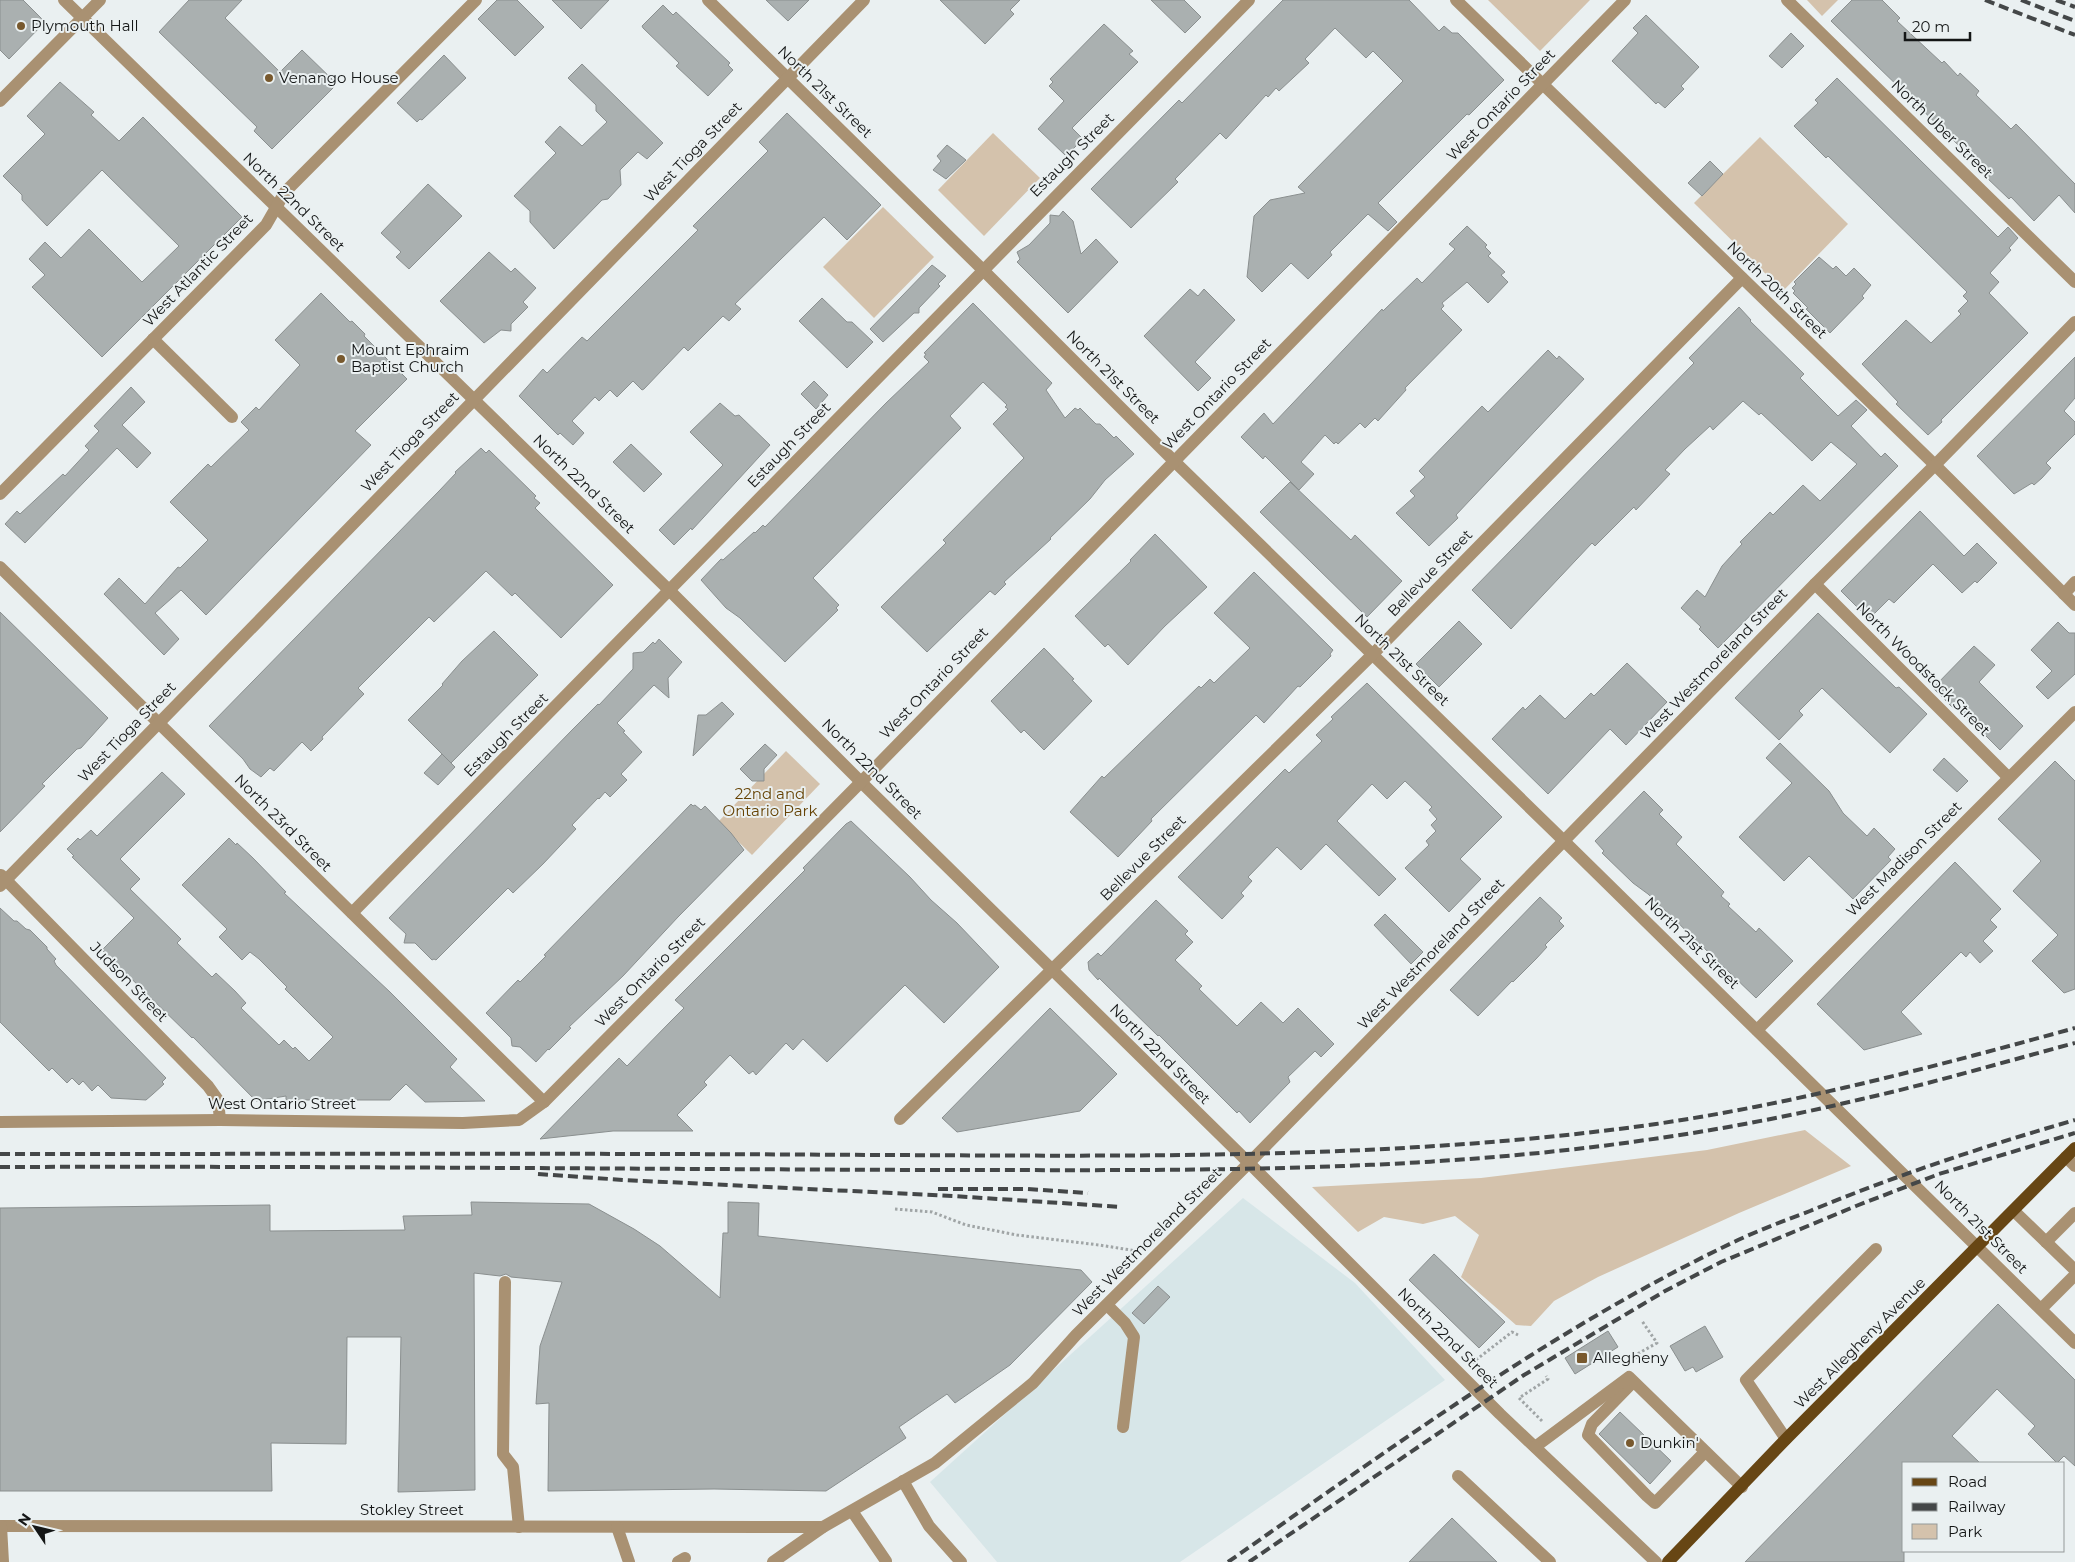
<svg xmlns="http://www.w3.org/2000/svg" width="2075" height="1562" viewBox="0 0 2075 1562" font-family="Montserrat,sans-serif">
<rect width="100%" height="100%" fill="#eaf0f1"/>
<!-- built -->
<path fill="#d7e6e8" d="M1243,1198l112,85 90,97 -265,182h-183l-67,-80z"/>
<!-- green -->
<g fill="#d4c2ac">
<path d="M1488,0h102l-50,51z"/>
<path d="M1807,0h31l-16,16z"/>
<path d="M993,133l47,45 -56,58 -46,-46z"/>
<path d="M1760,137l88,87 -65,67 -89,-88z"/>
<path d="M883,207l51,50 -60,61 -51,-51z"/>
<path d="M786,751l34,33 -68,71 -34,-33z"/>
<path d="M1805,1130l46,36 -112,47 -141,64 -44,24 -23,25 -15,-1 -55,-48 18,-42 -24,-19 -32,8 -39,-7 -26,15 -46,-45 169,-9 226,-28z"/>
</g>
<!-- building -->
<g fill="#aab0b0" stroke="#8a8f8f">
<path d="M0,0h23l22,22 -36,37 -9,-9z"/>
<path d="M189,0h53l-17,18 55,54 22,-22 35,34 -65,65 -18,-18 3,-4 -98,-95z"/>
<path d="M497,0h20l27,27 -29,29 -37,-37z"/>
<path d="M552,0h57l-28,29z"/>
<path d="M766,0h43l-21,21z"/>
<path d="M940,0h80l-10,10 4,4 -29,30z"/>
<path d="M1151,0h33l17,17 -16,16z"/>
<path d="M1283,0h126l30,31 5,-5 8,7h6l46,47 -35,35 -2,-1 -89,89 19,19 -9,9 -20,-17 -38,38 2,3 -24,24 -17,-16 -29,29 -15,-15 7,-61 16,-16 35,-7 -7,-6 105,-106 -30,-30 -7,7 -31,-30 -30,31 4,4 -30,28 -3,-3 -8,9 -2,-2 -40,44 -6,-6 -45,46 3,3 -47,46 -40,-39 88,-89 3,3z"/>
<path d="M1852,0h30l18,18 -3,3 45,42 2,-2 14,15 2,-3 19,18 -3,4 35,34 5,-5 59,60v29l-16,-18 -25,26 -23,-24 -2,2 -23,-22 3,-2 -158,-154z"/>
<path d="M663,5l10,10 3,-3 54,51 -2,2 5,5 -25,26 -32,-30 3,-3 -36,-35 -1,-2z"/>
<path d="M1646,15l53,52 -18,19 3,3 -19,19 -7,-6 -2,2 -44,-43 26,-28 -5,-5z"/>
<path d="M1104,24l29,27 -4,3 9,8 -66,66 11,11 -17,17 -28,-27 26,-28 -15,-15 4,-4 -3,-3z"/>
<path d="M1791,33l13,13 -22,22 -13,-12z"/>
<path d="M444,55l22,23 -44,42 -2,-1 -3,3 -20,-19z"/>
<path d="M582,64l81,79 -16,16 -9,-7 -18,18 1,15 -13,14 -6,1 -48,49 -24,-27v-11l-16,-15 42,-43 -11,-11 15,-16 22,20 25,-24 -11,-11v-6l-28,-27z"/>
<path d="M1837,78l161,159 10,-10 10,11 -9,10 2,2 -21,23 9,9 -10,11 39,40 -87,87 1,2 -14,13 -32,-31 2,-2 -36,-38 44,-44 25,23 30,-29 -3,-3 10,-10 -5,-5 4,-4 -139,-136 -2,2 -32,-32 24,-23 -3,-3z"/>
<path d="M60,82l34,30 -3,3 28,26 24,-24 99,100 -140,140 -70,-70 13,-12 -16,-16 16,-17 16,16 28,-29 53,53 37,-36 -77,-76 -55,56 -25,-26v-5l-19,-19 42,-42 -18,-18z"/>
<path d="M787,113l94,92 -34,35 -23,-23 -89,87 6,5 -12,12 -6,-5 -35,35 -4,-4 -40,42 -2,1 -9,-9 -16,16 -7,-7 -11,11 -4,-4 -23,24 12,12 -11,12 -13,-12 -2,2 -39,-39 24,-27 4,4 35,-36 5,4 111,-111 -5,-4 75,-75 -9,-9z"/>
<path d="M947,145l19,15 -20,19 -13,-9 8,-9 -4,-5z"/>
<path d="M1710,161l13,13 -21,22 -14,-13z"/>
<path d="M428,184l34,32 -53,53 -13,-12 5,-5 -20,-19z"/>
<path d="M1063,211l10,10 8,33 15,-15 22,23 -50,51 -51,-51 3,-3 -3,-7 12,-7 21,-22v-8l9,1z"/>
<path d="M1467,226l20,19 -2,2 6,6 -3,3 17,16 -4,3 7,7 -20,21 -21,-21 -25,21 2,3 -3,3 21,21 -57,58 1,2 -28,31 -3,-3 -10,10 -5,-5 -22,21 -2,-2 -2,2 -9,-9 -24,27 13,12 -15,16 -34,-34 -2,3 -22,-22 23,-24 9,11 109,-115 1,2 34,-33 5,5 33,-34 -6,-5z"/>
<path d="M489,252l22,20 4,-4 21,20 -13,14 5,5 -17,17v7l-10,-1 -17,13 -44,-42z"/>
<path d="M1819,257l14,12 3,-3 10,10 8,-8 17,17 -9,11 2,2 -34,35 -24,-24 2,-1 -15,-15 2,-2 -3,-3 4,-4 -2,-2z"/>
<path d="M932,265l14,11 -8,8 2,2 -21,22v5h-5l-31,29 -13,-13z"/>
<path d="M1190,289l8,7 6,-7 31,31 -40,42 16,16 -13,13 -54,-55z"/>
<path d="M321,293l29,29 2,-1 13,13 -1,2 43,43 -52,52 16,14 -165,170 -25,-25 -26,23 24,26 -15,16 -60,-61 15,-16 26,26 33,-37 2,1 28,-28 -38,-38 38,-38 3,3 38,-37 -8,-8 15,-15 3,3 41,-45 -25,-25z"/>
<path d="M822,298l25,24h5l21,20 -26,26 -48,-47z"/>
<path d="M973,303l79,80 -6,7 19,28 10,-10 3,2 2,-2 16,16h4l14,14 2,-2 18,18 -29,26 -15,19 -40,39 1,1 -47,43 2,2 -11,11 -5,-4 -63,61 -46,-45 65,-64 -3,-3 81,-82 -31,-34 15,-15 -3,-2 2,-2 -24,-23 -33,34 11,12 -148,150 26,27 -3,3 2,2 -53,52 -45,-44 -14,-10 -25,-28 20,-21 2,1 31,-28 1,1 8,-8 2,2 121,-124 43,-41 -5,-5 2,-3 -2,-1z"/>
<path d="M1739,307l12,13 -1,1 54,53 -4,4 38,38 18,-16 11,10 -16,16 30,31 4,-4 13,13 -180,182 -19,-19 2,-2 -20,-19 16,-18 8,7 17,-31 20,-22 -2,-2 30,-30 3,3 30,-30 17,16 37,-37 -26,-22 -19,19 -51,-48 -2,2 -16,-14 -30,29 -3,-4 -25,23 -20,21 5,4 -34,36 -2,-3 -39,39 -3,-3 -81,86 -39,-39 222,-227 -5,-5z"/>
<path d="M1548,350l9,9 2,-3 25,23 -128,136 2,3 -29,28 -33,-33 19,-17 -5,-5 15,-14 -6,-6 63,-65 6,6z"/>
<path d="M2075,357v41l-11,13 11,11v12l-29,29 5,5 -9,10 -8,7 -2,-2 -18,11 -37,-38z"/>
<path d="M814,381l14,14 -12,14 -15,-15z"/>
<path d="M131,387l14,15 -23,23 29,28 -14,15 -20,-20 -92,95 -20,-19 12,-13 3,3 43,-40 2,2 24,-26 -4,-4 14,-15 -5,-5z"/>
<path d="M720,403l15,13 4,-1 31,30 -78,85 -1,-2 -17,17 -15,-15 64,-65 -33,-33z"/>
<path d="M631,444l31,30 -18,18 -31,-30z"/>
<path d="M481,448l5,5 3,-3 47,46 -2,2 6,5 -5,5 78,77 -52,53 -46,-45 -3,3 -26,-25 -52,51 -5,-5 -71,71 6,6 -42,43 1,2 -12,12 -9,-9 -28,29 -4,-3 -9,9 -11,-8 -7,-10 -34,-33 230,-235 17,-18 -1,-1z"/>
<path d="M1290,482l61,58 4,-5 47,46 -35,36 -107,-105z"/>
<path d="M1920,511l44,45 13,-13 20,20 -20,20 -2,-2 -13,12 -29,-29 -39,39 -5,-4 -20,20 -28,-28z"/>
<path d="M1155,534l52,53 -42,39 -37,39 -20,-21 -3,3 -30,-31 56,-55 -1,-1z"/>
<path d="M1254,572l79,78 -3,4 1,2 -31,31 -2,-1 -34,37 -8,-8 -105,104 1,2 -34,36 -48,-45 32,-36 2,2 95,-92 2,2 9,-9 4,4 36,-35 -36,-35z"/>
<path d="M0,612l108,106 -27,30 -4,1 -35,35 3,2 -45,46z"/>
<path d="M1818,613l78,75 3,-1 28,27 -37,39 -68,-65 -23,23 4,4 -24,25 -44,-42z"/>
<path d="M1459,621l23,23 -43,43 -23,-23z"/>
<path d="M2058,622l11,11h6v41l-27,25 -12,-12 16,-16 -21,-21z"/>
<path d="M494,631l44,44 -87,88 -43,-43 35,-35 -1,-1 20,-23z"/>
<path d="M659,639l23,23 -14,16 1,20 -15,-13 -37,38 8,8 -2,1 19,20 -21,22 6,6 -17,17 -5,-5 -6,7 -1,-1 -26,27 4,4 -33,35 -30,29 -5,-5 -72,72 -2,-1 -2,1 -17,-17h-11l2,-9 -17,-16 183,-188 26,-26 1,1 34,-36v-16l10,-1 10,-10 2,2z"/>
<path d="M1974,646l21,19 -16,17 44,44 -23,24 -45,-45 -2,3 -20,-20z"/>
<path d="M1044,648l30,31 -2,1 20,21 -48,49 -20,-20 -3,3 -30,-32z"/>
<path d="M1627,663l40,39 -41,43 -16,-16 -62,65 -56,-55 31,-32 2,3 15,-15 25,24 26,-26 3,3z"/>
<path d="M1367,683l135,134 -42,42 21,20 -32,33 -44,-44 24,-23 -3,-4 10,-10 -5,-6 6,-6 -8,-9 3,-3 -27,-26 -18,18 -15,-15 -35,37 59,58 -17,17 -53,-52 -25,26 -24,-23 -29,30 4,4 -11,12 3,3 -22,23 -44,-42 107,-108 4,4 33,-32 -6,-6 17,-16 -2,-2z"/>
<path d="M722,702l12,12 -41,42 5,-41h8z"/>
<path d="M1780,743l49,48 14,22 24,23 7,-8 21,21 -7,8 3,3 -38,39 -44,-43 -25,25 -45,-44 53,-54 -26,-25z"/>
<path d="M765,744l12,11 -13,14v12h-12l-12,-12z"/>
<path d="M442,754l13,13 -17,18 -14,-12z"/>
<path d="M1944,758l24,23 -11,11 -24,-22z"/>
<path d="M2055,761l20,20v208l-11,4 -32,-32 26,-26 -45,-44 28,-30 -43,-42z"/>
<path d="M162,772l23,22 -65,65 20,20 -10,10 51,50 -4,4 35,34 4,-4 19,18 11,12 -5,5 38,37 5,-5 9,9 2,-2 14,14 24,-24 -48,-48 2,-2 -28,-28 -9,-7 -8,8 -23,-23 8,-8 -45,-44 47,-47 7,7 1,-2 16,15 33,34 -2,1 106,99 67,67 -7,8 35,34 -60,1 -19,-18 -16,16h-104v-4l-30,5 -63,-64 -1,1 -90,-88 32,-32 -62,-61 2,-1 -7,-7 11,-11 2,2 11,-10 6,6z"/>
<path d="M1644,791l19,19 -4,4 23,23 -6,7 48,48 -3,4 9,8 -2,2 28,26 3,-4 34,33 -37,37 -108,-104 -15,-11 -31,-30 2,-2 -9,-10z"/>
<path d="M691,804l2,2 2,-1 6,5 4,-4 26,27 13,17 -66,67 -55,59 -54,51 2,1 -22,22 -1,-1 -12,13 -16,-15 -8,-1 -1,-8 -25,-25 32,-33 2,2 26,-26 -2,-1z"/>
<path d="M851,821l59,56 21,23 26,23 42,44 -55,56 -39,-38 -78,77 -24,-23 -10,11 -7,-7 -30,32 -3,-4 -4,3 -19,-19 -26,27 3,3 -30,30 16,16h-80l-73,8 79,-81 8,8 43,-44 14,-14 -9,-8 130,-130 -2,-2 43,-44z"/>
<path d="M1955,862l46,47 -11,11 7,7 -14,14 10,10 -13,12 -10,-11 -4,5 -5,-5 -60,60 21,22 -58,16 -47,-46z"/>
<path d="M1540,897l22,21 -3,3 5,5 -19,19 2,2 -11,12 -23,23 -1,-1 -34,35 -28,-26z"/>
<path d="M1156,900l32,31 -3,3 8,8 -18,18 27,26 -3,3 38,37 24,-24 22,21 15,-15 36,36 -13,13 -6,-6 -27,26 2,5 -40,41 -11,-12 -2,2 -78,-78 -1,1 -59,-58 -1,2 -9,-10 -1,-8 10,-9 3,3z"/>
<path d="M0,908l14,13h3l9,8 4,1 17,17v2l9,10 -2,2 2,4 110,113 -4,4 2,2 -11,10 -7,6 -35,-2 -13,-13 -6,6 -9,-10 -4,4 -7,-7 -5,5 -15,-15 -3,3 -49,-49z"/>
<path d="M1385,914l38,38 -12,12 -37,-39z"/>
<path d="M1050,1008l67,66 -37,37 -123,21 -15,-14z"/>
<path d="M471,1202l118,2 45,25 26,17 60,52 3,-65h5v-31l31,1 -1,33 323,34 11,12 -82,83 -55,38 -8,-9 -48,33 7,11 -80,53 -112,-2 -166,2 1,-88 -13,1 4,-58 22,-64 -51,-5 -5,-3 -6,2 -26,-3 1,217 -77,2 3,-155h-54l-1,107 -75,-1 1,48h-272v-283l270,-3v26l135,-1 -2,-14 69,-1z"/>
<path d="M1434,1254l71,68 -26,26 -70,-68z"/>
<path d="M1158,1286l12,11 -26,27 -12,-11z"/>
<path d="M1998,1304l77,76v86l-11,-10 -7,7 -29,-29 7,-8 -38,-37 -45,47 28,27h-76v99h-159z"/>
<path d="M1705,1326l18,31 -27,15 -3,-5 -8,4 -15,-25z"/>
<path d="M1608,1331l10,16 -43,27 -10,-16z"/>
<path d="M1620,1412l51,49 -21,23 -51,-50z"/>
<path d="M1452,1518l45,44h-88z"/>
</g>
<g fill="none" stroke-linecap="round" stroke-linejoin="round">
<!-- path -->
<g stroke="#a0a5a6" stroke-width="3" stroke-dasharray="2.5 2.5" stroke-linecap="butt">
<path d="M895,1209l37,3 34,13 51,10 82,10 38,6"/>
<path d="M1632,1362l7,-9 18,-10 -15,-22"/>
<path d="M1472,1363l40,-31 6,3"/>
<path d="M1542,1421l-23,-23 29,-19 -2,-3"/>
</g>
<!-- minor -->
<g stroke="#a99172" stroke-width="12">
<path d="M64,0l606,591 191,191 388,381 251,251 156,148"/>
<path d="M708,0l274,269 192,192 390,380 511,502"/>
<path d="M1456,0l479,465 140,140"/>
<path d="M1787,0l288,282"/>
<path d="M0,101l100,-101"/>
<path d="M153,339l79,78"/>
<path d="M0,494l266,-269 19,-33 191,-192"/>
<path d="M0,567l544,535"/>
<path d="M1815,584l193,193"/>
<path d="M2064,594l11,-12"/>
<path d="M1,875l207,211 10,14 2,20"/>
<path d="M0,886l864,-886"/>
<path d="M352,913c300,-303 596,-610 897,-913"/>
<path d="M1757,1030l318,-318"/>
<path d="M900,1119l473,-465 369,-376"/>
<path d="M0,1122l220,-2 243,3 56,-3 25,-18 317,-320 764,-782"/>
<path d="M2066,1157l9,9"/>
<path d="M2014,1211l61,59"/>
<path d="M2046,1242l29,-29"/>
<path d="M505,1282l-2,172 10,13 6,60"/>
<path d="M1107,1305l18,18 9,14 -11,90"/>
<path d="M2041,1309l34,-34"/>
<path d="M1633,1382l-41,42 -4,11 59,61 8,7 50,-51"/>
<path d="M1786,1439l-40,-59 130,-131"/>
<path d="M1535,1447l94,-70 113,110"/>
<path d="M1458,1476l92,86"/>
<path d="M903,1481l26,45 32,36"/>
<path d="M852,1511l34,50"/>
<path d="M0,1526l823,1"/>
<path d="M1,1526l2,36"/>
<path d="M617,1527l12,35"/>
<path d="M678,1562l7,-4"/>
<path d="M773,1562l50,-35 112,-64 98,-80 43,-48 173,-172 566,-579 120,-119 140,-143"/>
</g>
<!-- major -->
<path stroke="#674614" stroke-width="12" d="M1668,1562l118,-123 289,-291"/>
<!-- rail -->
<g stroke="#444748" stroke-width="4" stroke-dasharray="10 5" stroke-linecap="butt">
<path d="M1985,0l90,35"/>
<path d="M2021,0l54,21"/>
<path d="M2056,0l19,7"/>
<path d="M0,1154c294,0 587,-1 881,1 259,1 518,5 775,-31 142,-21 281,-58 419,-96"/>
<path d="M0,1167c311,-1 622,2 934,3 237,0 476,4 712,-30 72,-10 145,-24 216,-41 71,-16 142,-37 213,-56"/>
<path d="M538,1174l86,6 329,16 169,11"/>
<path d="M938,1189h90l60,4"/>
<path d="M1228,1562c165,-115 327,-235 510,-322 24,-11 48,-20 72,-29 87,-36 175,-65 265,-91"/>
<path d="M1249,1562l275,-187 141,-84 56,-29 135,-56 83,-32 136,-41"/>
</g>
</g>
<!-- markers -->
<g fill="#78592e" stroke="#eaf0f1" stroke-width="2">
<circle cx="21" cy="26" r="5"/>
<circle cx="269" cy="78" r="5"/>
<circle cx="341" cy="359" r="5"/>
<rect x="1576" y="1352" width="12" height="12" rx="2.5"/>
<circle cx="1630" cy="1443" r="5"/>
</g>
<g text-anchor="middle" stroke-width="4" stroke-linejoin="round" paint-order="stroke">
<!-- poi labels -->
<g font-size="15" fill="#141616" stroke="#eaf0f1" text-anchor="start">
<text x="31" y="31">Plymouth Hall</text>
<text x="279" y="83">Venango House</text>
<text x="351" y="355">Mount Ephraim<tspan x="351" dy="17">Baptist Church</tspan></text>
<text x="1593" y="1363">Allegheny</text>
<text x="1640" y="1448">Dunkin'</text>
</g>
<!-- street labels -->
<g font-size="15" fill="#141616" stroke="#eaf0f1">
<text transform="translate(825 92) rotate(44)" y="5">North 21st Street</text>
<text transform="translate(1501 105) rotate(-46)" y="5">West Ontario Street</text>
<text transform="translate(1942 129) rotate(44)" y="5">North Uber Street</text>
<text transform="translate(693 152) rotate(-46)" y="5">West Tioga Street</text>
<text transform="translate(1072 155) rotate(-45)" y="5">Estaugh Street</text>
<text transform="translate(294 202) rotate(44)" y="5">North 22nd Street</text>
<text transform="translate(198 270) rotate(-46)" y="5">West Atlantic Street</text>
<text transform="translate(1777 290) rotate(44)" y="5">North 20th Street</text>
<text transform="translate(1113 377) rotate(45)" y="5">North 21st Street</text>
<text transform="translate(1217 394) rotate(-46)" y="5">West Ontario Street</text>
<text transform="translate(410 442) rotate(-46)" y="5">West Tioga Street</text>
<text transform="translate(789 445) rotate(-46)" y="5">Estaugh Street</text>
<text transform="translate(584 484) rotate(44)" y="5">North 22nd Street</text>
<text transform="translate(1430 573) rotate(-46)" y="5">Bellevue Street</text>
<text transform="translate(1402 660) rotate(44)" y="5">North 21st Street</text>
<text transform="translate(1714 664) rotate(-46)" y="5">West Westmoreland Street</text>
<text transform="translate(1923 669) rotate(45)" y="5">North Woodstock Street</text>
<text transform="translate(934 683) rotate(-46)" y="5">West Ontario Street</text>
<text transform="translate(127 732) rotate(-46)" y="5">West Tioga Street</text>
<text transform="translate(506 735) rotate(-45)" y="5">Estaugh Street</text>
<text transform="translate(872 769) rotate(45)" y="5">North 22nd Street</text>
<text transform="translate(283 823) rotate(45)" y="5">North 23rd Street</text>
<text transform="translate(1143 858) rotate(-45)" y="5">Bellevue Street</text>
<text transform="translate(1904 859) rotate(-45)" y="5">West Madison Street</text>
<text transform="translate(1692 943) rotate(44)" y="5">North 21st Street</text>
<text transform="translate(1431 954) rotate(-46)" y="5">West Westmoreland Street</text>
<text transform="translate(650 972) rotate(-45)" y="5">West Ontario Street</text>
<text transform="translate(129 982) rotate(46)" y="5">Judson Street</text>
<text transform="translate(1160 1054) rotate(45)" y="5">North 22nd Street</text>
<text x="282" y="1109">West Ontario Street</text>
<text transform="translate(1981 1227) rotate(45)" y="5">North 21st Street</text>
<text transform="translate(1147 1242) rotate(-45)" y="5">West Westmoreland Street</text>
<text transform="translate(1448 1338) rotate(45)" y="5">North 22nd Street</text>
<text transform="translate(1860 1343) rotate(-45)" y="5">West Allegheny Avenue</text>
<text x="412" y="1515">Stokley Street</text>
</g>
<!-- park labels -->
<g font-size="15" fill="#664305" stroke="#eaf0f1">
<text x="770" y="799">22nd and<tspan x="770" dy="17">Ontario Park</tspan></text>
</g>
</g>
<!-- legend -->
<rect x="1902" y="1462" width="162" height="90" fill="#eaf0f1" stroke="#949999"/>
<rect x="1912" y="1478" width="25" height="8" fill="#674614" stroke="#949999"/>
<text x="1948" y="1487" font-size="15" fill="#141616">Road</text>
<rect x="1912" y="1503" width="25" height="8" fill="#444748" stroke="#949999"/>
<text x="1948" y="1512" font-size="15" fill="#141616">Railway</text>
<rect x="1912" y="1524" width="25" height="15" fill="#d4c2ac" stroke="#949999"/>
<text x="1948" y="1537" font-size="15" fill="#141616">Park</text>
<!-- north arrow -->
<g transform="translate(35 1527) rotate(305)" stroke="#eaf0f1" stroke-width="4" paint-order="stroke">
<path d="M0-4L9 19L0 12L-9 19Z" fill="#141616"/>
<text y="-8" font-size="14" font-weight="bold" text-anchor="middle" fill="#141616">N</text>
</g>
<!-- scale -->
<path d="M1905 32v8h65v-8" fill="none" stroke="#141616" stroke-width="2.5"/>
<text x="1912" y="32" font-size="15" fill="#141616" stroke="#eaf0f1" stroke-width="4" paint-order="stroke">20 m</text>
</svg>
